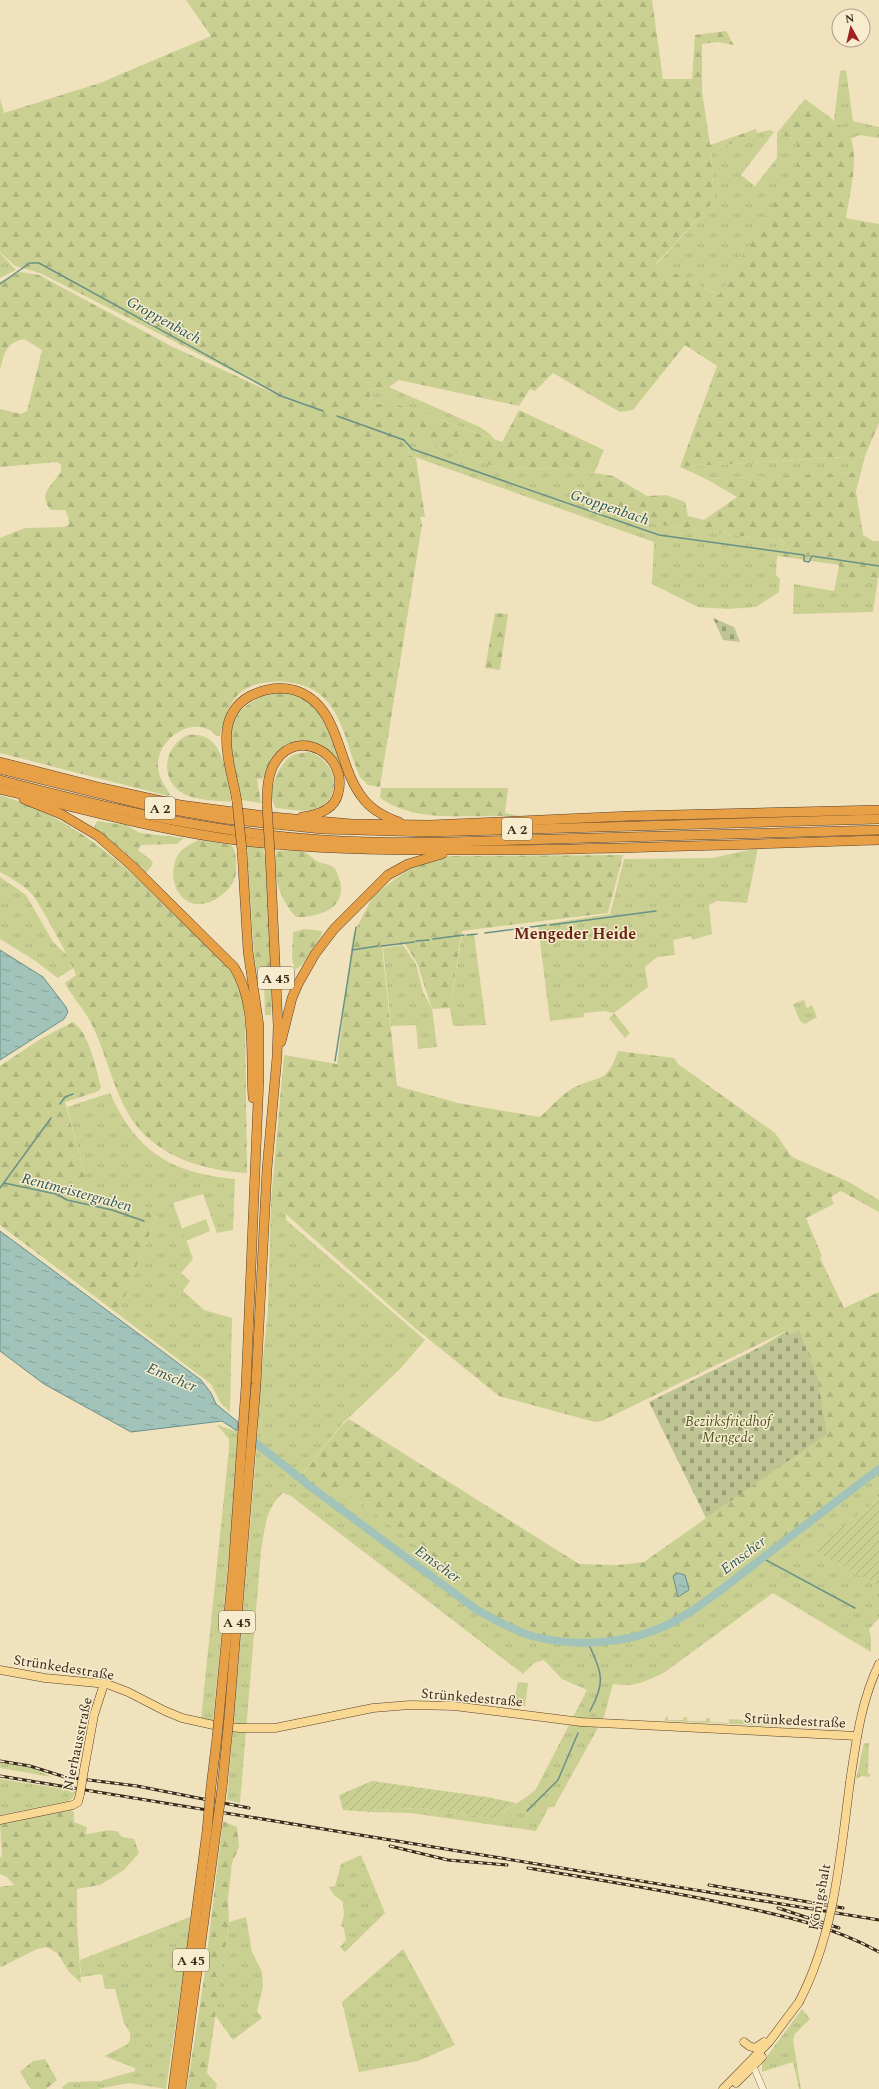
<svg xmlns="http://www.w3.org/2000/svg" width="879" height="2089" viewBox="0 0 879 2089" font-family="Spectral,serif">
<defs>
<pattern id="grass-tufts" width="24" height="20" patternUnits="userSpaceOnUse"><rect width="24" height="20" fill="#c9d092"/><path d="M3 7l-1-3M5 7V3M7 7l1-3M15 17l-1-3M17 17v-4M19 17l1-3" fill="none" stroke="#adb37d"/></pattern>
<pattern id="forest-firs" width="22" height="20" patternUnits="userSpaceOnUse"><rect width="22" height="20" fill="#c9d092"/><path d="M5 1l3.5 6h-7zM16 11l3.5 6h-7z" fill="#adb37d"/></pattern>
<pattern id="cemetery-stones" width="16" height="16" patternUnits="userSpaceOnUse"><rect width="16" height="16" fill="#bec492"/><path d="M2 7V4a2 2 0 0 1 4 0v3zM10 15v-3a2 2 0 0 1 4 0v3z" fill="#9b9f76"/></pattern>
<pattern id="garden-furrows" width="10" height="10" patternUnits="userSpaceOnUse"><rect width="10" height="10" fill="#c9d092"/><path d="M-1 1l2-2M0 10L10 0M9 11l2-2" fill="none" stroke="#adb37d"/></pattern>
<pattern id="water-ripples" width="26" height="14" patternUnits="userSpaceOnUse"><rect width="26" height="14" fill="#a2c3b9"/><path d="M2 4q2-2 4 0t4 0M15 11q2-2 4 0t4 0" fill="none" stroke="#859f96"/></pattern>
</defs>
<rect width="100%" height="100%" fill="#f1e2be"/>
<!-- grass -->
<g fill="url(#grass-tufts)">
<path d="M846,70l7,51 26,6v11l-20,-3 -8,4 -17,-19 6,-49z"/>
<path d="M770,130l4,2 -33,43 14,11 22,-28v-25l19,7 2,12 -2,15 -76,128 -64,-30 58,-64 -3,-49 46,-19z"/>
<path d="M0,253l16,17 -16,8z"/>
<path d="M389,387l91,40 10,7 4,5 -98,-35h-25l-1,-14z"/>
<path d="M405,435l97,34 75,-1 17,5 -10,23 77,29 124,17 -8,15 -1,18 4,4 -1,13 -23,15 -28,2 -30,-2 -46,-23 2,-42 -245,-87z"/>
<path d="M865,456l-4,16 -155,7 -26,-12z"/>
<path d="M878,578l-5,34 -80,2 1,-30 40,7 2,-9z"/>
<path d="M758,848l-11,55 -30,-2 -8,4 3,29 -20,6 -1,-4 -18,4 2,15 -18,2 -12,10 3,20 -34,26 16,20 -5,5 -16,-20 5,-5 -10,-2 -20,2v4l-34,4 -12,-96 72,-11 14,-55 88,-1z"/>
<path d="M0,877l26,18 27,47 25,23 -20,13 -24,-18 -34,-21z"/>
<path d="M474,934l12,91 -33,1 -3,-18 12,-73z"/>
<path d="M403,945l13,19 7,28 9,17 5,38 -19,2 -2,-24 -25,1 -8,-78z"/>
<path d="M804,1000l3,8 5,-3 5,12 -12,7 -5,-3 -7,-17z"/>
<path d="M110,1093c27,60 62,80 125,86l-2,51 -16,3 -14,-39 -30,9 20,56 -12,14 9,8 -7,10 21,19 28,8 -2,94 -10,-10 -9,-18 -93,-70 39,-99 -37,-14 -28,1 -25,-95z"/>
<path d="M271,1201l15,13v6l139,120 -25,29 -58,55 -43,54 28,22 13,-13 104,79 -9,14 42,31 55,26 31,4 25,1 27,-2 24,-5 43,-18 197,-148v30l-67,51 67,36v32l-10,11 2,9v14l-98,-59 -108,79c-18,9 -32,16 -52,12l-9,33 -50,90h-5l-13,24 -125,-18 -42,-1v-2l48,-2 81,11c10,-14 27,-18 38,-30l51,-99 -25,-11 -18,-19 -10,3 -11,11 -232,-178 -8,-3c-18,15 -18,36 -22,58l-21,252 -13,-3 30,-356 22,17 -22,-19 3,-55 8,-78z"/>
<path d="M217,1425l21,7 -6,91 -19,198 -12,-2 28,-271v-9z"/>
<path d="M668,1716v4h15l1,-3h3v4h19l1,-3h3v4l19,1v-4l52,3v4l-116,-5v-3z"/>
<path d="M864,1743h5l-1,31h3l-2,3 -7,-1 -6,3z"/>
<path d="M0,1763l33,5 19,9 -52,-9z"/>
<path d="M0,1779l76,12 -3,7 -5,3 -68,14z"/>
<path d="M361,1855l24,58 -40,39 -5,-5 6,-7 -2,-12 -3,-2 3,-11 -1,-13 -9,-7 -5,-8 6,-1 6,-22z"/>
<path d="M190,1917l-3,31 -21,141 -37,-6 -31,6h-35l-1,-2 7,-5 31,-1 35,-10v-3l-31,-12 24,-12 2,-4v-7l-6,-10 -9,-34h-10l-3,-15 -21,3 -1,-17z"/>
<path d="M246,1917l6,35 10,20 1,14 -6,25 5,7 -29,22 -18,-25 14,-93z"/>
<path d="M403,1949l52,96 -37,16 -59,11 -17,-70z"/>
<path d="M802,2009l8,10 -15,15 -2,6 8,49h-2l-6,-27 -31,10v-9z"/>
</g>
<!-- forest -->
<g fill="url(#forest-firs)">
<path d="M186,0h466l11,79h29l3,-44 31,-4 8,14 -16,-3 -16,2v47l8,54 46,-16 1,4 -46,19 3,49 -58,63 63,31 77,-128 2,-15 -2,-12 -19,-7 28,-34c12,9 40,27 46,40 8,21 -2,58 -5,79l33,6v199l-14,33 -185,11 37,-101 -32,-21 -52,65 -13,2 -67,-39 -18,18 -5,-2 -11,17 -120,-26 -10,7 -19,3 1,14h25l106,38 17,-32 85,40 -10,23 19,3 34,20 19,-1 19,7 3,14 16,4 33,-23 -31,-18 155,-7 -5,19 7,44 10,6h6v37l-43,4 3,-17 -61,-9 7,-14 -124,-17 -78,-29 11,-23 -17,-5 -75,1 -97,-34 4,20 7,3 9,59h-5l2,8 -42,262 -12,-2 -8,-8c-12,-26 -16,-60 -37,-80 -19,-19 -69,-22 -87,0 -9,11 -13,25 -16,39h-3c-21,-23 -59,1 -59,29 0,11 6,20 12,29l-2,2 -168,-43v-215l25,-10 40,-1 4,-3 -1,-8 -3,-6h-14c-14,-15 1,-25 10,-38v-7l-4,-3 -57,5v-58l21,5 6,-3 15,-61 -18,-11c-20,5 -19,14 -24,31v-88l20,-10 19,3 134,72 122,56 -255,-130 -25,-7 -15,-14v-153l4,14 96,-30 111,-47z"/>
<path d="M495,613l13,1 -8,56 -15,-2z"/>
<path d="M281,692c41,7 47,34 59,70l-10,-11 -11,-6 -24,-1 -30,32 -3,3h-5l4,24 -20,-3 -11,-61 3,-16 7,-12 18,-14z"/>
<path d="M188,735c37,-4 37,37 43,64l-1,3c-15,-2 -32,-1 -46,-8 -25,-13 -21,-48 4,-59z"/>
<path d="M309,752c32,11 34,51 2,58 -10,2 -24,-1 -35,-2 -11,-15 2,-42 15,-52 5,-3 13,-3 18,-4z"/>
<path d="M381,788h127l-3,25 15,3c-10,1 -21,-1 -31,0 -37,0 -77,4 -109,-18z"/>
<path d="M0,795c93,27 160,105 227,171l8,13 7,18 3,27 2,149c-51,-3 -101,-20 -124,-69 -12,-25 -18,-52 -30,-77 -7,-16 -20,-28 -28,-44l11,-8c0,-6 -39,-77 -45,-82 -9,-9 -20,-15 -31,-21z"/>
<path d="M97,821l29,4 14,8 44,5 -7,6 -36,1 -3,5 13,10 2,4 -7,9 -18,-18 -34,-27z"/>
<path d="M198,840l33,5c6,6 5,18 5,26 0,19 -29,40 -47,31 -18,-9 -20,-36 -9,-50 4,-5 13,-9 18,-12z"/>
<path d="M247,846l16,2 1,6h2l6,146 -1,15h-6l-1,-39 -7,-3 -3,-18z"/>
<path d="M276,851c8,0 21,-3 28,1 5,2 10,8 15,10 4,2 9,2 12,4 5,2 7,8 8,12 11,29 -20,40 -43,39 -16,-17 -24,-42 -20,-66z"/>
<path d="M623,855l-15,58 -146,18 -12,77 -18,1 -15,-46 -12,-19 -23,3 15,139 61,17 82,14c10,-9 21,-22 33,-29 28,-14 33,-3 45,-37l56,7 4,6 97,69 17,24 57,25 30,18v12l-38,-21 -10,6 3,7 -28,14 16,38 -2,2 24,50 35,-16v177c-35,27 -70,54 -105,81 -62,47 -115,95 -198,92 -14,-1 -31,-1 -44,-6 -36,-11 -66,-35 -96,-56l8,-14 -104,-79 -12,12 -28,-22 42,-52 7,-6 230,145 39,1 26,-3 127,-90 28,-142 -10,5 -3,-4 -184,90 -7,1 -96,-26 -84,-68 -144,-127 13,-146 53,9 16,-129 20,-39 38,-29 36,-11z"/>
<path d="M305,929l17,2 -1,5 -19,29 -7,5 -3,-12 1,-26z"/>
<path d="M73,1022c16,10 23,47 28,65l-2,4 -34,11 27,99h28l37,14 -39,99 -118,-89v-159l42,-28z"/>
<path d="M70,1809l4,3v10l13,5 -1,7c13,-1 17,-5 31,-3l5,6 12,2 5,14 -15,17 -24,15 -23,4v36l4,58 -12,-11 -11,-18 -11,-7 -10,2 -36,18 -1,-2v-78l14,-2 -7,-8 -7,-3v-17h2l-2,-33z"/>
<path d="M223,1821l14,6 2,20 -7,16 -4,36 1,23 -22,151 10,11 -1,5h-29l17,-111z"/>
<path d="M45,2059l12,21 -11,9h-15l-11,-17 13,-11z"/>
</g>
<!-- cemetery -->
<g fill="url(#cemetery-stones)">
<path d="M713,618l21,9 6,15 -17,-2z"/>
<path d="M799,1330l18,46 10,58 -121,84 -57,-116 113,-56 25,-15 2,4z"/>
</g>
<!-- garden -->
<g fill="url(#garden-furrows)">
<path d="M879,1499v87l-67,-36z"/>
<path d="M372,1781l115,16 29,6 -10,7 -8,9 -81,-11 -48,2v2l-26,-2 -4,-15z"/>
</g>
<!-- pitch -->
<g fill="#c9d092">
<path d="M206,1219l4,12 -24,10 -5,-12z"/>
<path d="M518,1682l10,1 -3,23 -12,-1z"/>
</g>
<!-- water -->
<g fill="url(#water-ripples)" stroke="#699187">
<path d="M0,950l43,27 23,30 2,5 -4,7 -64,41z"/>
<path d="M0,1231l201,149 10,13 5,11 22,18 -1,9 -15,-10 -91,11 -87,-48 -44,-33z"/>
<path d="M678,1573l7,2 4,15 -11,7 -5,-21z"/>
</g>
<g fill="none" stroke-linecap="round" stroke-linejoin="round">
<!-- stream -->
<g stroke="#699187" stroke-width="1.5">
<path d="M0,284l30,-21h9l242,133 42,15"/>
<path d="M337,416l67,24 8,9 247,86 145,20v6l5,1 3,-6 67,10"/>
<path d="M550,925l106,-14"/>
<path d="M485,933l61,-8"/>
<path d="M467,935l10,-1"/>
<path d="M433,939l31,-4"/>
<path d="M416,941l13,-1"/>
<path d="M382,946l32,-4"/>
<path d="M352,950l26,-4"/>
<path d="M335,1061l21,-134"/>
<path d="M60,1104l5,-7 8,-3"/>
<path d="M4,1183l52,11 11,6 45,10 32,11"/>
<path d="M0,1188l51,-70"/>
<path d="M762,1558l93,50"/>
<path d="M588,1642c13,31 19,38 2,69"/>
<path d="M527,1811l31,-31 20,-47"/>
</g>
<!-- river -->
<path stroke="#a2c3b9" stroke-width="8" d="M248,1437l63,50 166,123c18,10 36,20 55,26 49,13 107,7 150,-19 28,-17 53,-38 79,-58 39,-30 79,-60 118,-90"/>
<!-- minor casing -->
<g stroke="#8b7255" stroke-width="7">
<path id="minor" d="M752,2063l11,26"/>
</g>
<!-- major casing -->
<g stroke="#583f2a" stroke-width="9">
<g id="major">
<path d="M0,1670l45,8 62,6 21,8 37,19 17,7 36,8 22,2h35l98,-20 37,-3 44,1 127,16 276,14"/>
<path d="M84,1770l10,-55 10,-31"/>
<path d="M850,1782c6,-40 11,-81 29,-118"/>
<path d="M0,1820l73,-15 5,-3 2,-8"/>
<path d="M744,2042l5,4 6,2 9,-6"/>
<path d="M736,2083l26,-26"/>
<path d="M723,2089l46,-47 30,-40"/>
</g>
</g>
<!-- highway casing -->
<g stroke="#583f2a" stroke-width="10">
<g id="highway">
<path d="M0,762l102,26 78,17 92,12 80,7 78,1 200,-9 249,-6"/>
<path d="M0,769l145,36 80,14 97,10 106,3 451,-13"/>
<path d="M0,780c107,28 213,53 323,60 77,5 154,1 231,-1 109,-3 217,-6 325,-9"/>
<path d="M0,789c73,18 147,38 221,49 83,12 166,12 249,12 136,0 273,-6 409,-10"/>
<path d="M24,799l37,15 37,22 33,29 103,102c23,36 16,89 19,131"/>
<path d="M237,802c-5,-34 -27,-84 13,-106 14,-7 29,-10 44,-6 47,14 42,74 68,107 9,13 23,20 37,25"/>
<path d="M267,806c0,-15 0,-32 9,-45 22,-34 73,-7 62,33 -4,16 -20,21 -36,23"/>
<path d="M281,1042l11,-44 6,-14 17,-30 19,-25 54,-54 20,-11 34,-10"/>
<path d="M219,1716l14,-146 13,-184 13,-308v-52l-11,-75 -6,-101"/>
<path d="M229,1717l27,-333 11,-215 10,-112 1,-31 -8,-173"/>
<path d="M211,1787l6,-50"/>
<path d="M222,1788l5,-50"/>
<path d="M173,2089l34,-258"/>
<path d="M181,2089l35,-257"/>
</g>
</g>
<!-- minor -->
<use href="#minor" stroke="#fbefd2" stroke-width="6"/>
<!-- major -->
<use href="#major" stroke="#f8d892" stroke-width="8"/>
<!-- highway -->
<use href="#highway" stroke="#e8a047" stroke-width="9"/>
<!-- rail casing -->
<g stroke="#392a1b" stroke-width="3">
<g id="rail">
<path d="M0,1761l30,5 35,11 72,9 112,22"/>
<path d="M0,1776c293,49 586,95 879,144"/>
<path d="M390,1846l58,14 59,5"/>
<path d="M528,1868c65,11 130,21 195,35 53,11 108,22 156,49"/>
<path d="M709,1885l134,23"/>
<path d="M778,1908l61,20"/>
</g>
</g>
<!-- rail -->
<use href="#rail" stroke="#f8eccf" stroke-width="1.5" stroke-dasharray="4.5" stroke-linecap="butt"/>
<!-- major-bridge casing -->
<g stroke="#583f2a" stroke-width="9" stroke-linecap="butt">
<g id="major-bridge">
<path d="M80,1794l4,-24"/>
<path d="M799,2002c36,-69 41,-145 51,-220"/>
</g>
</g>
<!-- highway-bridge casing -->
<g stroke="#583f2a" stroke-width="10" stroke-linecap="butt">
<g id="highway-bridge">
<path d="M237,802l5,48"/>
<path d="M267,806l3,47"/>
<path d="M217,1737l2,-21"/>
<path d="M227,1738l2,-21"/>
<path d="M207,1831l4,-44"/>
<path d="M216,1832l6,-44"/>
</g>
</g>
<!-- major-bridge -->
<use href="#major-bridge" stroke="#f8d892" stroke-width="8"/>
<!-- highway-bridge -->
<use href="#highway-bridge" stroke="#e8a047" stroke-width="9"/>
</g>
<g text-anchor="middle" stroke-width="3" stroke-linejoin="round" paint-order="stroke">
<!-- shield labels -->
<g fill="#f8eccf" stroke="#726451" stroke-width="1">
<rect x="145" y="797" width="30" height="22" rx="3"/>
<rect x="502" y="818" width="30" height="22" rx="3"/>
<rect x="258" y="967" width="36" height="22" rx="3"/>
<rect x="219" y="1611" width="36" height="22" rx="3"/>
<rect x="173" y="1949" width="36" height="22" rx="3"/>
</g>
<g font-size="13" font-weight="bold" fill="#392a1b">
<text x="160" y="813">A 2</text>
<text x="517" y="834">A 2</text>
<text x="276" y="983">A 45</text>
<text x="237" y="1627">A 45</text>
<text x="191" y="1965">A 45</text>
</g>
<!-- park labels -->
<g font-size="14" font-style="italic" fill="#4a5820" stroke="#f8eccf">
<text x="728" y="1426">Bezirksfriedhof<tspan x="728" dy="16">Mengede</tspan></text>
</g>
<!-- street labels -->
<g font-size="14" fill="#392a1b" stroke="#f8eccf">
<text transform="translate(64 1667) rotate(9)" y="5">Strünkedestraße</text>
<text transform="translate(472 1697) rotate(5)" y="5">Strünkedestraße</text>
<text transform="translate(795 1720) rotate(3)" y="5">Strünkedestraße</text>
<text transform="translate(77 1744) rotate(-78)" y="5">Nierhausstraße</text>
<text transform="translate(819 1897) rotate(-79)" y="5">Königshalt</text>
</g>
<!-- water labels -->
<g font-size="15" font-style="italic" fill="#295a57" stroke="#f8eccf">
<text transform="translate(164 320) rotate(29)" y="5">Groppenbach</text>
<text transform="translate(610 507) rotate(19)" y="5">Groppenbach</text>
<text transform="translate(77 1192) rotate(15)" y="5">Rentmeistergraben</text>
<text transform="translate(172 1377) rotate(23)" y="5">Emscher</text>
<text transform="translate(743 1555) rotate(-37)" y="5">Emscher</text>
<text transform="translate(438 1564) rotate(36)" y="5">Emscher</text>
</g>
<!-- quarter labels -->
<g font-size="16" font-weight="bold" fill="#692817" stroke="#f8eccf">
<text x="575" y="939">Mengeder Heide</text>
</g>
</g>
<!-- north arrow -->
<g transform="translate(851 28) rotate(352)"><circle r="19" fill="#f8eccf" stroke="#ac9e87"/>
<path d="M0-3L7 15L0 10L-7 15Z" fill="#9f2122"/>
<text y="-6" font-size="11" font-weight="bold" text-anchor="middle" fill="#392a1b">N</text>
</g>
</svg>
